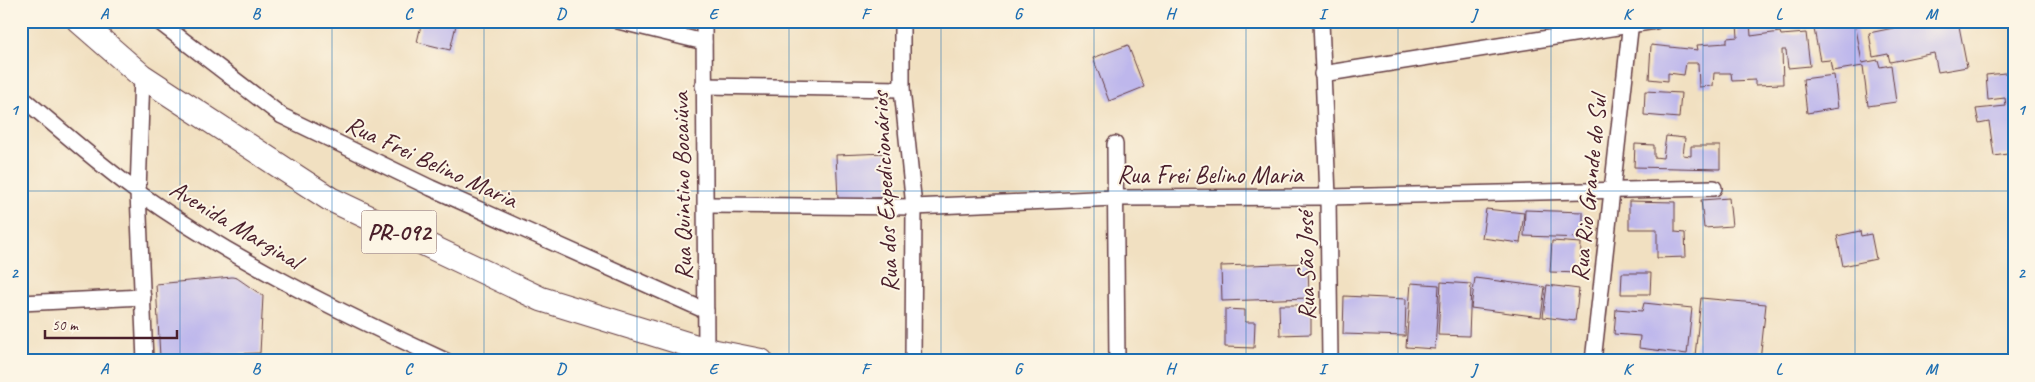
<svg xmlns="http://www.w3.org/2000/svg" width="2035" height="382" viewBox="0 0 2035 382" font-family="Caveat,sans-serif">
<rect width="100%" height="100%" fill="#fcf5e5"/>
<filter id="ink" filterUnits="userSpaceOnUse"><feTurbulence type="fractalNoise" baseFrequency=".02" numOctaves="2"/><feDisplacementMap in="SourceGraphic" scale="10" xChannelSelector="R" yChannelSelector="G"/><feConvolveMatrix kernelMatrix="1 2 1 2 8 2 1 2 1" color-interpolation-filters="sRGB"/></filter>
<filter id="wash" filterUnits="userSpaceOnUse"><feTurbulence type="fractalNoise" baseFrequency=".0096" numOctaves="4" result="noise"/><feDisplacementMap in="SourceGraphic" scale="20" xChannelSelector="R" yChannelSelector="G"/><feGaussianBlur stdDeviation="1.12" result="paint"/><feColorMatrix in="noise" values="0 0 0 0 0 0 0 0 0 0 0 0 0 0 0 0 0 1.4 0 .05"/><feComposite in="paint" operator="in"/></filter>
<g filter="url(#wash)">
<rect width="100%" height="100%" fill="#f1e0c1"/>
<g id="blocks">
<!-- building -->
<g fill="#beb7ec">
<path d="M422,21h35l-7,29 -33,-8z"/>
<path d="M1927,21h31l9,46 -29,5 -4,-19 -44,9 -2,-8 -15,3 -4,-24z"/>
<path d="M1750,22l1,14 29,-4 1,3 25,-2 4,33 -22,2 -2,-18h-4l1,34 -28,1v-5l-23,1 -1,-8h-17l-1,13 -14,1 -1,-24h-12l-2,12 -16,-2v8l-19,-2 2,-34 47,5 -1,-5 30,-2v-5l11,-1 -1,-13z"/>
<path d="M1855,22l7,41 16,-3 2,7 11,-2 5,37 -28,4 -5,-40 -31,5 -2,-11 -10,1 -6,-32z"/>
<path d="M1128,45l16,42 -35,14 -16,-43z"/>
<path d="M2014,72v81l-20,3 -5,-34 -10,2 -3,-15 30,-3 -1,-8 -17,2 -2,-25z"/>
<path d="M1834,75l4,33 -31,5 -4,-34z"/>
<path d="M1645,91l36,2 -2,25 -35,-3z"/>
<path d="M1666,136l19,2 -2,17 8,1v-10h29v23l-86,-2 1,-23 19,1v12l9,1z"/>
<path d="M887,153l2,44 -51,3 -2,-45z"/>
<path d="M1729,198l3,28 -28,2 -3,-28z"/>
<path d="M1629,201l46,1v30l10,1 1,24 -29,1v-29h-28z"/>
<path d="M1486,209l38,4 -4,30 -38,-5z"/>
<path d="M1525,210l58,2v26l-59,-2z"/>
<path d="M1860,231l1,5 10,-2 5,25 -33,7 -6,-30z"/>
<path d="M1552,241l29,2 -1,30 -30,-1z"/>
<path d="M1308,263l1,35 -87,3 -1,-35z"/>
<path d="M1622,273h29l-1,21h-29z"/>
<path d="M232,277l5,1 26,18 -3,57 -100,4 -4,-73z"/>
<path d="M1475,278l70,9 -4,30 -70,-9z"/>
<path d="M1441,282l30,2 -2,52 -31,-1z"/>
<path d="M1411,283l28,2 -4,64 -29,-2z"/>
<path d="M1547,285l32,4 -4,32 -32,-4z"/>
<path d="M1344,296l62,3 -1,37 -62,-2z"/>
<path d="M1701,298l65,6 -6,57 -65,-5z"/>
<path d="M1644,303l48,5 -5,46 -48,-6 1,-12 -26,-2 2,-25 26,2z"/>
<path d="M1279,305h32v29l-31,1z"/>
<path d="M1225,309l20,1v12h10l-1,26 -29,-1z"/>
</g>
</g>
</g>
<g filter="url(#ink)">
<use href="#blocks" fill-opacity="0" stroke="#633c42" stroke-width="1"/>
<g fill="none" stroke-linecap="round" stroke-linejoin="round">
<!-- minor casing -->
<g stroke="#633c42" stroke-width="18">
<g id="minor">
<path d="M158,21l124,95 149,72 275,123"/>
<path d="M618,21l86,21"/>
<path d="M704,21l2,329"/>
<path d="M902,21v68l12,118 -1,154"/>
<path d="M1321,21l7,176 2,164"/>
<path d="M1322,74l333,-53"/>
<path d="M142,76l-4,116 7,169"/>
<path d="M703,86l199,3"/>
<path d="M21,97c39,32 77,67 118,96 96,68 201,119 307,168"/>
<path d="M1115,144l2,217"/>
<path d="M706,205l208,2 201,-9 213,-1 386,-9"/>
<path d="M21,303l122,-6"/>
<path d="M1593,361l38,-340"/>
</g>
</g>
<!-- primary casing -->
<g stroke="#633c42" stroke-width="26">
<path id="primary" d="M79,21l63,55 188,123 211,100 165,51 55,11"/>
</g>
<!-- minor -->
<use href="#minor" stroke="#fff" stroke-width="15"/>
<!-- primary -->
<use href="#primary" stroke="#fff" stroke-width="24"/>
</g>
</g>
<!-- grid -->
<path fill="none" stroke="#1f6fb2" stroke-width="1" stroke-opacity="0.55" d="M180,21v340M332,21v340M484,21v340M637,21v340M789,21v340M941,21v340M1094,21v340M1246,21v340M1398,21v340M1551,21v340M1703,21v340M1855,21v340M21,191h1993"/>
<g text-anchor="middle" stroke-width="4" stroke-linejoin="round" paint-order="stroke">
<!-- shield labels -->
<rect fill="#fcf5e5" stroke="#7f5f63" stroke-width="1" x="361.5" y="210.5" width="75" height="43" rx="4"/>
<g font-size="24" font-weight="bold" fill="#4a1f2b">
<text x="399" y="240">PR-092</text>
</g>
<!-- street labels -->
<g font-size="25" fill="#4a1f2b" stroke="#fcf5e5">
<text transform="translate(432 161) rotate(25)" y="9">Rua Frei Belino Maria</text>
<text x="1210" y="183">Rua Frei Belino Maria</text>
<text transform="translate(681 186) rotate(-91)" y="9">Rua Quintino Bocaiúva</text>
<text transform="translate(1588 188) rotate(-84)" y="9">Rua Rio Grande do Sul</text>
<text transform="translate(884 192) rotate(-93)" y="9">Rua dos Expedicionários</text>
<text transform="translate(236 224) rotate(31)" y="9">Avenida Marginal</text>
<text transform="translate(1305 266) rotate(-91)" y="9">Rua São José</text>
</g>
</g>
<!-- margin -->
<rect width="2035" height="382" fill="none" stroke="#fcf5e5" stroke-width="55"/>
<!-- scale -->
<path d="M45 330v8h132v-8" fill="none" stroke="#4a1f2b" stroke-width="2.5"/>
<text x="52" y="330" font-size="15" fill="#4a1f2b" stroke="#fcf5e5" stroke-width="4" paint-order="stroke">50 m</text>
<rect x="28" y="28" width="1980" height="326" fill="none" stroke="#1f6fb2" stroke-width="2"/>
<g font-size="16" text-anchor="middle" font-weight="bold" fill="#1f6fb2">
<text x="104" y="19">A</text>
<text x="256" y="19">B</text>
<text x="408" y="19">C</text>
<text x="561" y="19">D</text>
<text x="713" y="19">E</text>
<text x="865" y="19">F</text>
<text x="1018" y="19">G</text>
<text x="1170" y="19">H</text>
<text x="1322" y="19">I</text>
<text x="1474" y="19">J</text>
<text x="1627" y="19">K</text>
<text x="1779" y="19">L</text>
<text x="1931" y="19">M</text>
<text x="14" y="115">1</text>
<text x="2021" y="115">1</text>
<text x="14" y="278">2</text>
<text x="2021" y="278">2</text>
<text x="104" y="374">A</text>
<text x="256" y="374">B</text>
<text x="408" y="374">C</text>
<text x="561" y="374">D</text>
<text x="713" y="374">E</text>
<text x="865" y="374">F</text>
<text x="1018" y="374">G</text>
<text x="1170" y="374">H</text>
<text x="1322" y="374">I</text>
<text x="1474" y="374">J</text>
<text x="1627" y="374">K</text>
<text x="1779" y="374">L</text>
<text x="1931" y="374">M</text>
</g>
</svg>
